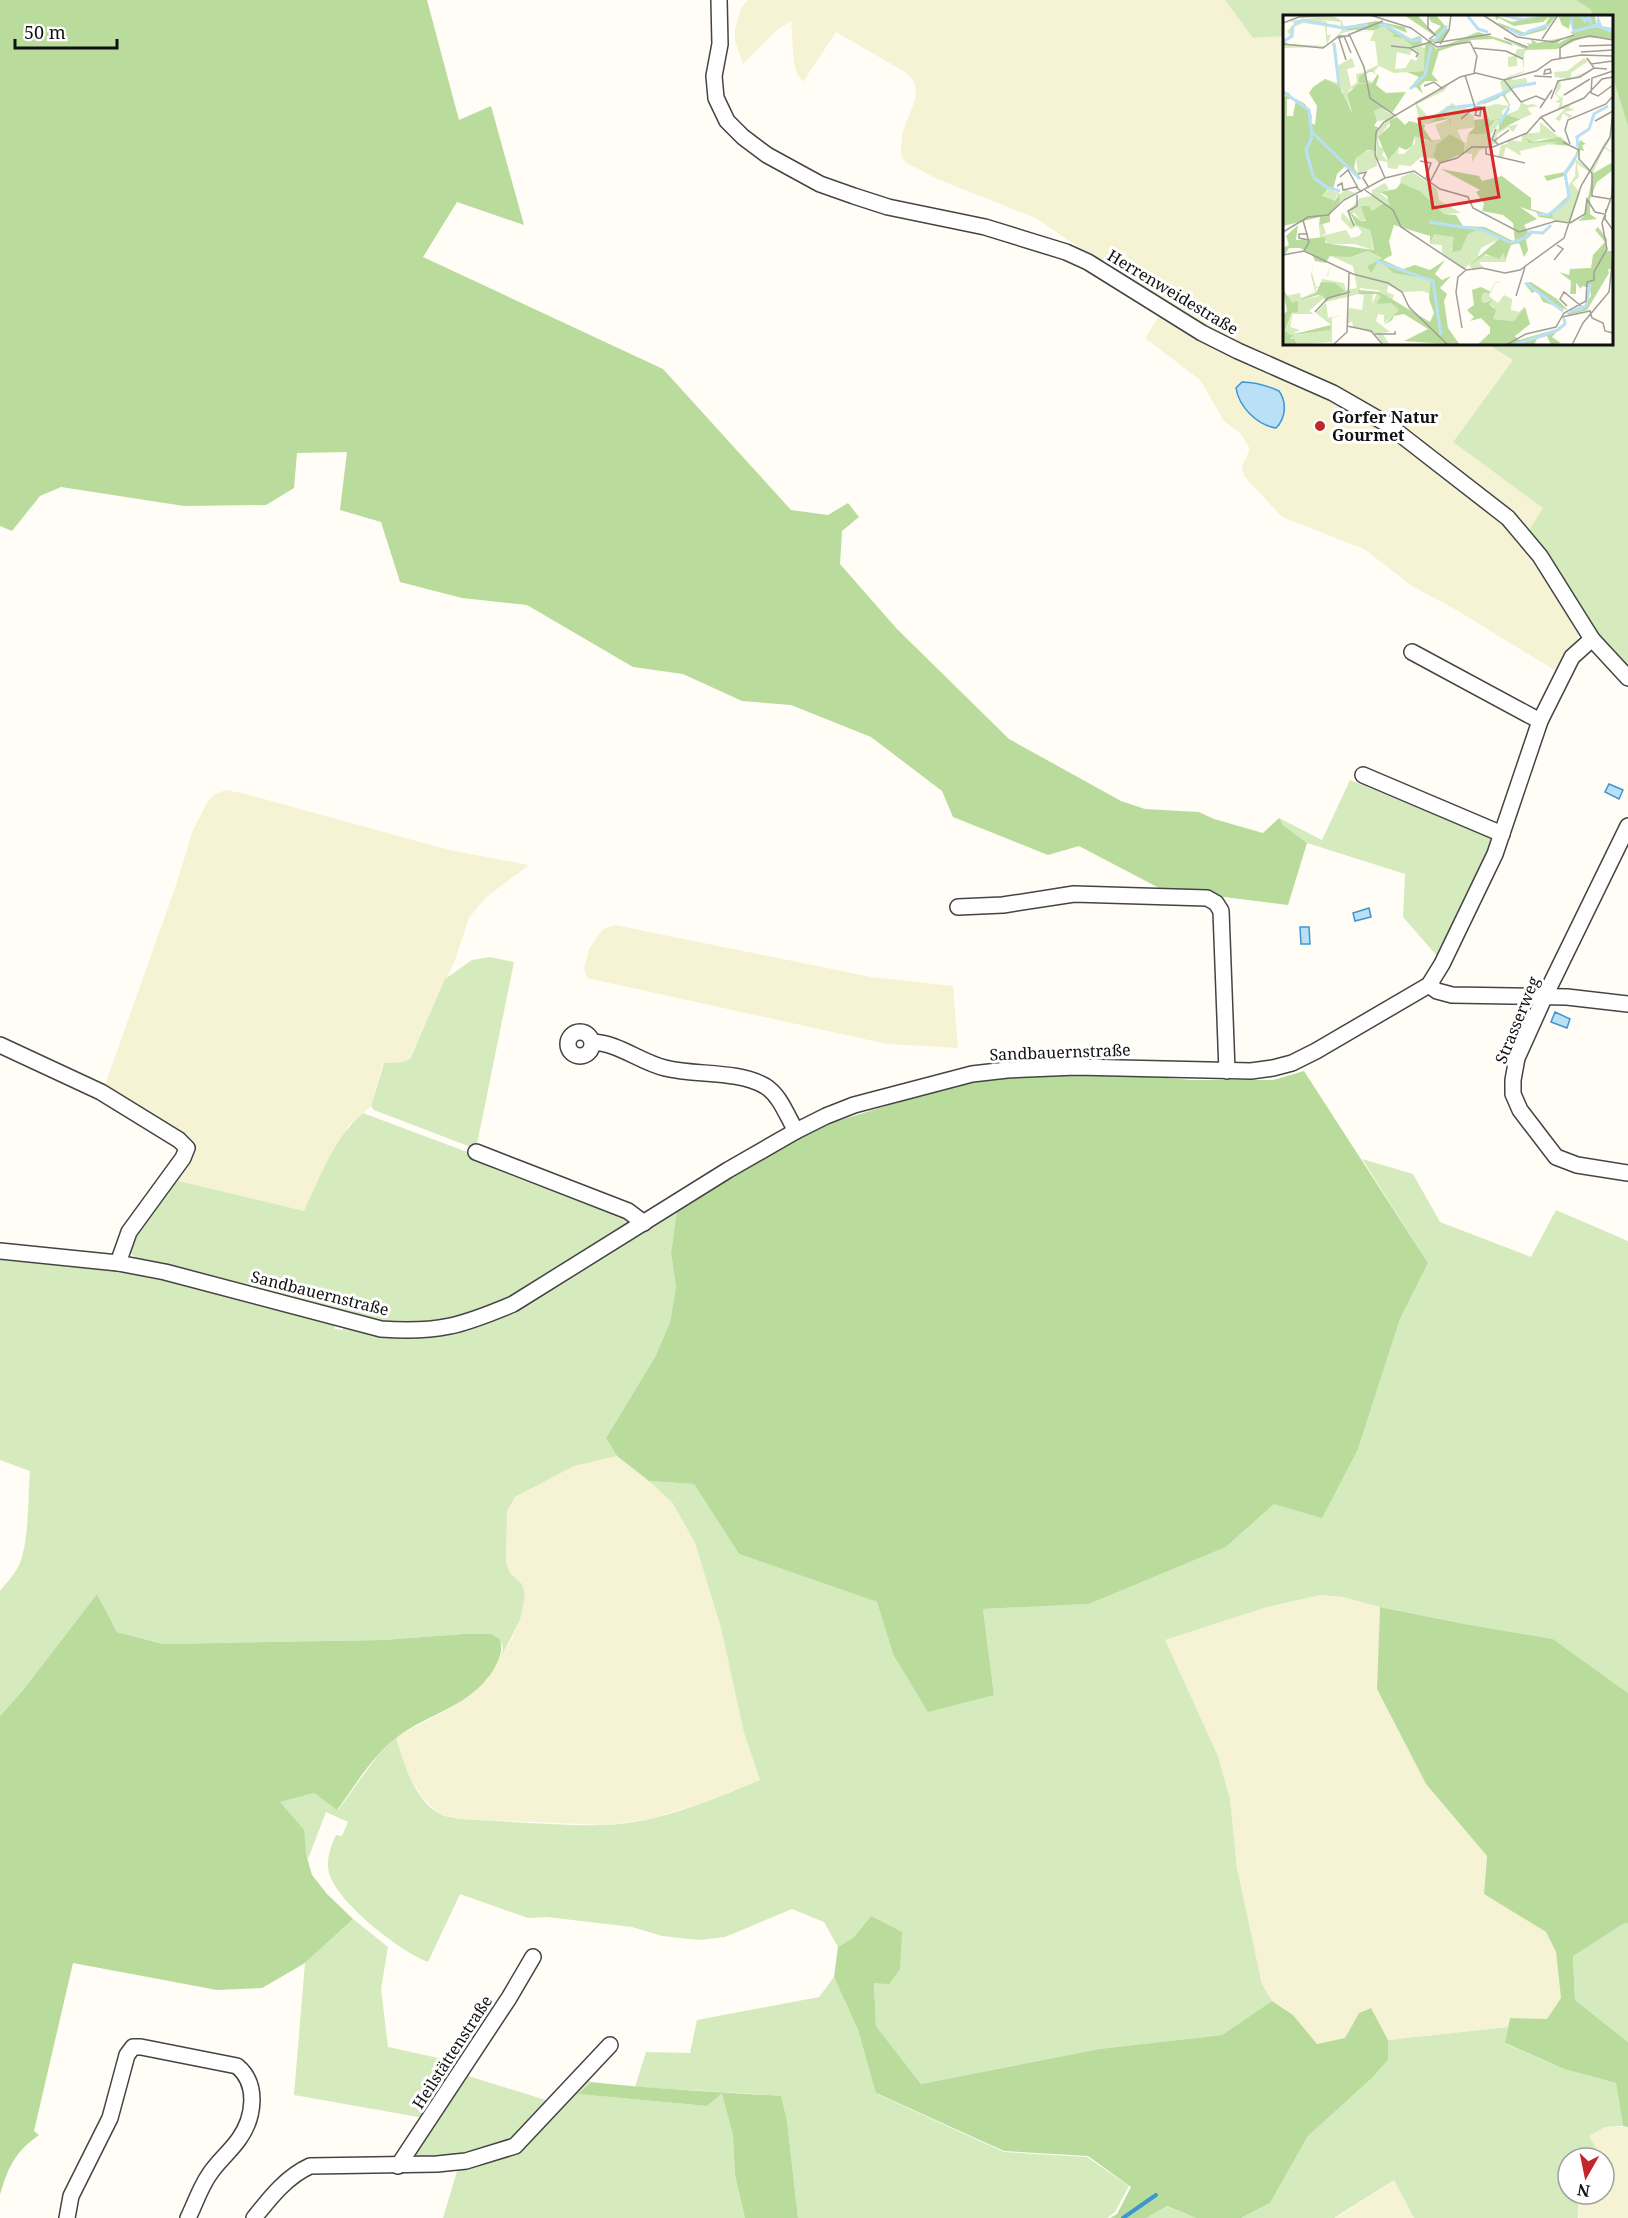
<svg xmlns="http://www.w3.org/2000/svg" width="1628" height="2218" viewBox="0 0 1628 2218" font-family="'Noto Serif',serif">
<rect width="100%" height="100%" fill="#fffdf5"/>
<!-- farmland -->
<g fill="#f6f3d4">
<path d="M748,0h477l28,38 31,-2v308h203l26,16 -60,82 91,66 -3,58 38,66 -3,11 -20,28 -98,-60 -46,-25 -48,-37 -82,-32 -38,-41 -2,-10 8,-17 -9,-15 -17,-13 -24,-41 -55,-42 23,-36 -77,-46 -55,-38 -99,-39 -32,-17 -4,-8v-8l2,-15 12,-31 1,-10 -3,-10 -8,-8 -69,-40 -33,50 -6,-8 -3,-12 -3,-41 -15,10 -33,33 -8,-23v-13l6,-20z"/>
<path d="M226,790l20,4 203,56 80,15 -44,33 -16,20 -14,42 -46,99 -6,3 -20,1 -12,43 -22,19 -45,87 -130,-32 17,-27 -87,-65 73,-206 16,-52 15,-29 7,-7z"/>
<path d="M615,925l256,52 82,9 5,62 -71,-4 -300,-66 -3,-9 5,-20 14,-20z"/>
<path d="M617,1456l44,33 11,13 23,41 26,85 23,105 16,47 -58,23 -52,16 -43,6 -149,-6 -19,-5 -15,-15 -12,-18 -10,-21 -6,-23 53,-28 22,-15 16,-14 24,-40 9,-20 2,-36 -12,-11 -4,-10 1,-52 8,-14 59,-31z"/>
<path d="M1320,1595l23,2 37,10 -3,82 49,95 61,72 -3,38 62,38 10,20 5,46 -14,21 -37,-1 -2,9 -120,13 -18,-32 -11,5 -14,25 -28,6 -24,-29 -21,-14 -10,-17 -25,-116 -7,-69 -12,-43 -54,-116 100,-32z"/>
<path d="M1605,2127h23v91h-49v-24h25v-15l8,-4 -8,-17h-2l-14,-22z"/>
<path d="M1394,2180l20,38h-80l5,-2z"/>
</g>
<!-- green -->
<g fill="#d5ebbd">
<path d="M1225,0h351l14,9 3,7h-309v20l-31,2z"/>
<path d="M1612,75l16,51v542l-46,-52 -54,-84 15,-24 -90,-66 60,-82 -26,-16h125z"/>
<path d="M1350,780l139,57 4,7 -55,113 -35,-40 2,-43 -98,-31 -24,-18 -4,-7 43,22z"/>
<path d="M490,957l24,5 -38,187 -102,-39 -3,-4 13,-43 19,-1 7,-3 35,-80 27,-19z"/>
<path d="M363,1113l112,42 154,64 -1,5 -109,69 -61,28 -61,5 -256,-66c-8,-3 -11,-6 -12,-15l45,-65 130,31c16,-33 30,-74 59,-98z"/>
<path d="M1362,1159l51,15 27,48 91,35 25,-47 72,31v452l-75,-54 -88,-15 -85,-17 -37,-10 -23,-2 -56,13 -99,32 53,116 12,43 7,69 25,116 10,17 -50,34 -123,14 -178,35 -45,-58 -5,-110 -17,21 -16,10 -14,-25 -32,-13 -67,28 -26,3 -37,-4 -30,-9 -85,-10 -19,1 -68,-24 -32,68c-29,-11 -87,-57 -98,-86 -5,-14 0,-28 6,-41l6,1 6,-14 -22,-10 -18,47 -29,-57 35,-9 24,17 40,-55 18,-18c7,25 19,64 44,77 5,3 12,3 18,5 49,2 99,7 147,6 54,-2 106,-25 155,-45l-16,-47 -23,-105 -26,-85 -23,-41 -23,-21 45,3 45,70 138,48 16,52 101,41 -11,-86 106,-5 137,-57 48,-43 84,-55 42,-130 28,-56z"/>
<path d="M677,1210l-6,43 5,34 -6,35 -15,35 -49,81 11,18 -43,10 -59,31 -8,14 -1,52 4,10 12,11 3,12 -5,24 -20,39 3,-10 -3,-10 -9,-5h-28l-80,6 -220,4 -46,-12 -20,-38 -74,96 -23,26v-125c8,-10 17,-19 21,-31 8,-24 7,-63 9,-89l-30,-11v-203l150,17 184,50 1,5 7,1 2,-3 47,9 19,1h16l36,-7 149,-79z"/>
<path d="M353,1919l35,28 -7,42 7,58 73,16 -37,55 -130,-23 11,-132z"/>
<path d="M1628,1923v119l-53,-42 -2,-45 50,-31z"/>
<path d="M834,1977l24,53 19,64 127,58 83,5 42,29 -14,26 -8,6h-309l-11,-98 -6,-24 -58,-4 10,43 2,40 10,43h-302l15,-50 46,-13 83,-75 4,2 -12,12 128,12 15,-14 -87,-5 11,-35 44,1 7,-33 122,-23z"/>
<path d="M1508,2027l-2,17 58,25 52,14 7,43 -18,1 -16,9 13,22h-34v36h11l-1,24h-164l-20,-38 -60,38h-93l29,-15 38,-67 64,-58 16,-18v-20z"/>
<path d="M465,2075l84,26 -40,43 -47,14h-50z"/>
<path d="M1166,2206l30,12h-50z"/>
</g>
<!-- forest -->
<g fill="#b9dc9c">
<path d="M0,0h427l32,120 32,-14 33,119 -67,-23 -34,55 240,112 128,141 37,5 20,-12 11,14 -17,14 -2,33 57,65 112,110 112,62 24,8 54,3 15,7 49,14 16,-15 4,7 24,18 -19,62 -127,-16 -82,-43 -31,9 -95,-38 -11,-26 -71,-54 -80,-32 -49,-4 -59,-27 -50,-7 -106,-62 -65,-7 -62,-16 -19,-60 -41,-12 7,-58 -50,1 -3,35 -28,17 -82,1 -123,-19 -21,9 -28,35 -12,-5z"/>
<path d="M1576,0h52v126l-16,-51v-59h-19l-3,-7z"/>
<path d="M1304,1071l124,192 -28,56 -42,130 -36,69 -48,-14 -48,43 -137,57 -106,5 11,86 -66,17 -35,-58 -16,-52 -138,-48 -45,-70 -45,-3 -32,-25 -11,-18 49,-81 15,-35 6,-35 -5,-34 6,-43 111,-67 46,-21 114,-35 24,-6 60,-5 100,-1 59,5h82z"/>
<path d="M97,1594l20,38 46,12 220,-4 80,-6h28l9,5c3,12 0,19 -6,30 -23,38 -66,44 -98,69 -24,18 -41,48 -59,72l-23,-17 -34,9 24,28 2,24 6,21 15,19 26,25 -48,44 -43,25 -45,2 -144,-27 -39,168 5,4c-24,17 -31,32 -39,60v-479l23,-26z"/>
<path d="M1380,1607l85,17 88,15 75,54v230l-5,1 -50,32 2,44 53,42v85l-5,-1 -7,-43 -52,-14 -59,-26 5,-25 37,1 14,-21 -5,-46 -10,-20 -62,-38 3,-38 -61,-72 -49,-95z"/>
<path d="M871,1916l31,16 -2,37 -11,15 -15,-1 2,43 45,58 178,-35 123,-14 50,-34 21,14 24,29 28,-6 14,-25 12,-5 17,32v20l-16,18 -64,58 -38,67 -29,15h-45l-29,-12 -21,12h-36l7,-4 14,-27 -43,-31 -84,-5 -128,-58 -18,-63 -24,-53 4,-30 16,-10z"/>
<path d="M591,2082c63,7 126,10 190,14l6,24 11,98h-53l-10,-43 -2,-40 -11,-42 -15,13 -129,-12z"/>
</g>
<!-- water -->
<g fill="#b9e0f7" stroke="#3f96cf" stroke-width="1.5">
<path d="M1242,382c13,0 26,4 37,9 8,11 7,27 -3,37 -19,-3 -37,-21 -40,-40z"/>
<path d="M1609,784l14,6 -4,9 -14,-7z"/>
<path d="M1369,908l2,9 -16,4 -2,-8z"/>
<path d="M1300,927h9l1,17h-9z"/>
<path d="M1555,1012l15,7 -3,9 -16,-6z"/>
</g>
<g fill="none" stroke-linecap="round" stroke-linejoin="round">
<!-- stream -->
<path stroke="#3f96cf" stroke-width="4" d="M1123,2218l33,-23"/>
<!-- street casing -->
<g stroke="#444" stroke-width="18">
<g id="street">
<path d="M719,0l1,44 -6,32 2,22 11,23 16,16 24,18 53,29 34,12 34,11 97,20 81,25 22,10 114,71 36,18 95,42 54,31 121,94 32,38 52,83 36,39"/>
<path d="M1412,652l128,69"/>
<path d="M1363,775l139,59"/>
<path d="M1628,826l-83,170 -28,62 -4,22v14l7,16 36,47 21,8 51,8"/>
<path d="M958,907l45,-2 71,-11 133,4 9,5 5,8 6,160"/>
<path d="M1429,985l8,6 15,4 115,2 61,7"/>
<circle cx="580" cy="1044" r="12"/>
<path d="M592,1042c27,1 48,20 73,26 32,8 71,2 100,18 15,9 22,30 31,45"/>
<path d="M0,1045l101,47 78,48 8,8 -4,10 -54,74 -11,31"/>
<path d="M476,1152l152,59 16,12"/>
<path d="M0,1251l118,12 47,9 216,57c57,4 80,-3 132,-25l215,-134 68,-39 30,-15 28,-11 118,-31 35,-4 69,-3 175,4 22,-3 19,-5 24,-12 113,-66 13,-21 53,-110 45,-133 32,-64 20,-18"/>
<path d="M398,2166l111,-168 24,-41"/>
<path d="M67,2218l4,-22 39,-78 17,-63 6,-8h8l96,19c22,18 17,52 2,73 -9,13 -22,23 -30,36 -9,13 -14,29 -21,43"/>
<path d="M254,2218c16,-20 32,-41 56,-52l127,-2 29,-3 49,-15 95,-101"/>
</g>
</g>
<!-- street -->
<use href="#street" stroke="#fff" stroke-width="15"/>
</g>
<!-- markers -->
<circle fill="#c4262e" stroke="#fff" stroke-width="2" cx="1320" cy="426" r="6"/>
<g text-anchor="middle" stroke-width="6" stroke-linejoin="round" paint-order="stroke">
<!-- street labels -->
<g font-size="16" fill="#111" stroke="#fff">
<text transform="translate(1173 292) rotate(31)" y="6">Herrenweidestraße</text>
<text transform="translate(1517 1020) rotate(-68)" y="6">Strasserweg</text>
<text transform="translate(1060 1052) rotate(-2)" y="6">Sandbauernstraße</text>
<text transform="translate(320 1293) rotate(14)" y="6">Sandbauernstraße</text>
<text transform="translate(452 2052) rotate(-57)" y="6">Heilstättenstraße</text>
</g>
<!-- poi labels -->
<g font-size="16" font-weight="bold" fill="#111" stroke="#fff" text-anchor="start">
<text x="1332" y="423">Gorfer Natur<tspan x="1332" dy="18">Gourmet</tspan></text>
</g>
</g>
<!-- overview -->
<g transform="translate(1283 15)">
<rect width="330" height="330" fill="#fffdf5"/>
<path d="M49,0l10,6 3,9 16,-2 -19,5 -4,3h2l3,1 -10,3 4,15v11l15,-8 3,9 -8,2 4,18 6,-5 -1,-8 9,-2 -7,-15 7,14 13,-6 -3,-24h-5l4,-10 -19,1 21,-2 1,-4 11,2 7,6 -3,3 11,1 10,9 3,-5 11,2 -6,3 7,2 -4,22 -30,2 -15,-7 -5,6h-8l-1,1 -6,3v7h9l-1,-3 6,2 -23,7 -3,5 4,19 -9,-16 1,-6 -15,-8 -3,-4 13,4 -6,-41 10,-12 -5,-4 -3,-1 -1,-1 5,1 2,2 1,-5 -19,-2 5,2v13h4l-5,12 -43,1v-6l8,-6 -4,-5 8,-8 -5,-2zM20,8l22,3 2,20 -39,-2 -2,-3 6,-4v-9zM129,35l5,3v8l-6,-2 -6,9 -10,1 2,-17 13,3zM234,34h7v23l-2,1 -12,4 3,3 13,-2 2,7 -16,2 -9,7 -3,-12 9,-6 15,-5 -2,-13 -5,-1v9l-9,1v5v-15l6,-1zM301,43l4,2 2,4 -2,-3 -17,12v5l17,-7 -6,5 -14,4h-8l1,7 -5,7 5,4 2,-4 -1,12 8,-2 -1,4 6,2 -11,2 9,4 -4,2 -6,-5 -3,8 -5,-2 10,-10h-7l2,-6 -5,-1 5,-3 -5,-5 3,-14 10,-1 -13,-2 -1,-5 13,-1zM166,69l-5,7 -27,13 12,14 24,-15 3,3 -6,2 17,-3 -1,8 7,2 3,12 -19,3 6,12 -13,-8 -14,11 -3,11 3,3 -15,-2 -10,9 -12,-1 -2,4 -9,-1 -1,-6 -11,-2 1,-28 10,-12 -10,1 -3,-10 7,-3 14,8 -17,22 1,8 6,3 -3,6 5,5 12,-14 -1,8h6l11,-11v-7l-8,-8 4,-3 11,2 -7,7 11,7 15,-2 -6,-14 15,-6 -11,-4 -9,9h-10l-5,-22zM252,82l-13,6 5,2 5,-1 4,1 2,1 -11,2 5,6 -15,7 -12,-6 13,-5 3,-7zM213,89l13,2 -7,5 1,8 -15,19 4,1 5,-10 21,-5 -5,8 -5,-5 -11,7v9l-18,8 -7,11v-8l-8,-1 4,-19 17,-1 6,-11 -6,-15zM257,107l20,16 -20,1 -7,3 -8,-3 5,4 28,-1 -38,9 1,5 -15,-9 -3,11 -5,-1 3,-12 6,-1 1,-5 13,3 2,-8 17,-2zM330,120l-8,12 8,5v1l-9,-5 -11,25 20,-11 -19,13 -17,-11 2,13 -7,6 8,10 -10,30 -17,-2 -1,-9 18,-16 -3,-8 8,-12 1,-17 14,11 14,-27zM81,136h11l2,15 -19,8 -2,-16zM130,157l24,17 2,11 22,13 -17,1 -24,-23 -20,-8 1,-6zM102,168l4,6 -9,4 12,10 -2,4 -6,-4 -12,8 -10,-6 4,15 -5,1 -7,-9 -4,4 6,9 14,5 3,20 -18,-6h-25l-10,-7 -1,-12 4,-1 3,9 -5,3 25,-6 5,8 8,-2 3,-4 -5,-6 -6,3 -10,-10 1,-7 8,9 -2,-10 12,-13 12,-2v-6zM46,174l12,5 4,-5 10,4 -15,9 -3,-8 -2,7 -10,-1 -3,-4zM196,214l22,9 -20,10 -3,8 15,-1 5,3 6,-5 2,9h-27l4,5 -10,3 -4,-5 3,-5 -7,9 -23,-16v-8l-12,-1 4,-10 10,-1 10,4 2,5 -5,8h10l7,-16zM85,236l14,7 -15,8 5,5 7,-10 13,12 39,7 1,15 -9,-4 -20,1 -15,-7 -1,7 7,3 -2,5 -14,-10 -18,-2 -1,6 -33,8 2,16 20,-4 1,-6 13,2 2,-15h-3l-2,13 2,-14 12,-2 -1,12 5,-11 5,4 -6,7 15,-2 9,9 -16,12v-8l-6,-1 -2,7 14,11 -8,1 8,12h-7l-7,-11 -23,-7 -1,-6 -5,4v-11l-15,4v27l-2,-3 -33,3 -6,-9 38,-6 2,-5 -15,-12 10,-11 -2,-4 -15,13 5,3h-21l-3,13 10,3 -11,6 -4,-4 13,-31 25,-6 15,-8 -16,-5 -2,6h-4v5l-11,6 -8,1 -1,3h-4l-6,-7 14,-3 1,5 14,-6 -4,-17 3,-14 -2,12 15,3 3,-11 -2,11 21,4 -37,-7 4,14h4l2,-8 22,4 2,7 11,-2 -4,-22 -22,-10 -5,6 1,-5 5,-1h23zM213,266l6,3 -6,-2 -7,14 9,7 6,-8 8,4 -1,11 8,2 5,-5 -2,8 -8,6 -21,-2 1,-12 -6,-4 1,-3 -6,3 -2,-4 2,-7h7z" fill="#d5ebbd" fill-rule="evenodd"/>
<path d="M121,0l14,1 16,17 7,-7 -10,-4 -3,-7h8l10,12 4,-12 -4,13 3,2 -9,13 -9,-1 5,7 42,-17 48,15 3,-2 -3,-2 6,1 -1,-5 6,4 25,-5 -5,6 17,-9 -4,-3 27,-5 16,6v6l-29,-2 -27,12 -31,1 -3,5 2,-6 -14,-6 2,3 -20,-7 -21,1 -33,11 -7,23 6,7h-13l-5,5 3,8 -7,-7 -7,2 10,-12 -12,-5 17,-1 1,-25 5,-7 8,-1zM212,0l17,7 34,-7h11l-12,15 -22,6 -20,-9 -6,-5 28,11 19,-6 6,-11 -7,6 -29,4 -15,-8 -3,2zM275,0h37l1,9 -22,7 -4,-9 -1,7 -7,-4zM93,6l29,6 2,6 -17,-7v2l21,11 9,-3 2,7 -9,4 -10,-9 -11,-1 2,-3 -11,-8 -8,4h-30l4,-4zM88,55l8,6 -3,9 10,8 20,-1 -14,21 -11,-5 -7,3 3,10 -3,5 4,1 -3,24 -8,-1 -11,8 -2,10 9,13 -10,-11 -9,-3 -7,7 -4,16 -5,-1 -6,7 13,5 4,-7 1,8 -10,12v8l-11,3 1,-8 -37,9v-128l4,-4 -4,1v-4l6,2 4,6h-6v17h6l3,-17 9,5 7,12 -1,7 4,2 2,-19 -8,-13 4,-6 12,-8 14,7 13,27 -5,-19 11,-10 14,-1 5,-8 -6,-4 -5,3v9h-7v-7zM254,68l-5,2 -17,2 -10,8 5,10 -4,10 14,4 -21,12v-11h-4l-11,14h-16l7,-7 -1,-7 9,-1 2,-12 5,14 4,-1 9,-1 6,-14 -6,-9h-2l-4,3 -13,5 -36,5 -9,7 11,3 1,7 -3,-7 -18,4 18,-15 -4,-1 38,-3 30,-17zM114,102l8,8 4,-4 16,4 -1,4 9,13 -18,-6 -3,10 -6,4 -7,-3 -11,13 -10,-23 12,-11v-6zM167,119l15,9 -1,10 -25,10 -6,-7 3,-11zM277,122l11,9 -21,-2 -30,8 38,-10 -29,1 -4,-5 8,4zM297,125l6,4 -4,1 2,6 -5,-1 -4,12 -9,13 4,21 -9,11 -9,5 1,7 -14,-2 -3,-5 -16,-5 17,12 -13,6 4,7h6l-8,8 2,10 -4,7 -5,-14 -8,2 -6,16 -1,-8 -5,6 -13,-5 -18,12 33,-29 -21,-8 -12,5 -7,16 -9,2 2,-15 -20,-3 -4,10v-8l-36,-11 -5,16 3,14 -9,5 20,9 12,-4 15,5 15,-10 -10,14 7,6 9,-4 -11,12 7,6 -3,7 4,27 12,17 -56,-4 24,-12 -24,-15 -10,2 -2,4 -8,5 15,-15 -8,-7 -15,1 5,-7 -3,-3h-19l-1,-4 22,2 50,30 4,-9 -5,-14 2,-19 -38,-7 -14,-12 -8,12 -4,-7 15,-8 -14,-7 -17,6 -22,-1 -3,7 -11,-2 -3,-7 -12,-6h-11l-6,10v-10l6,-3 -3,-9 12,-11 -2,15 29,-3v5l6,2 43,6 -4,-20 -14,-5 -6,-13 11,9h5l-5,-15h8l3,5 12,-8 6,3 -3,-10 -7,-4 16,-3 5,-6 19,8 24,23 12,1 7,11 22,1 30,15 -2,-19 -10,-8 -21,-4 2,-7 -8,-12 4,-2 -39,-21 38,7 3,5 20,-5 29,22v11l17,5 20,-18 -4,-20 -17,5 -3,-5 21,-4 9,-11zM330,147v8l-16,12 -7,17v15l7,5 -19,2 6,-5 9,-42zM315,212l9,12 -1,12h7v19l-5,-1 1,4 -22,37 -18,5 -3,-2 15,-3 10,-14 -1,-8 -8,-2 -4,12 3,-9 -5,-6v11h-6l1,-13 -12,-9 10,3 1,-6 21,-1 2,-13 12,-13 -10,-12zM38,267l14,1 10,8 -19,10 -3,-5 -5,-1 -20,6v11l-6,1 -7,18 5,4 41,-10 -1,5 -36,5 -4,4 4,-1 3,7h-14v-30l4,-4 -4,-22 9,14 24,-10zM248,267l26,17 11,11 -25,-8 -6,-11 -5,2 -8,-10zM198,272l10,5 -8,1 -2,6 2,4 9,-3 -3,4 7,6 -3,9 21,2 11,-14 5,17 -15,12 4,4 38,-11 7,-6 -12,14 9,6 -10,2 -4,-9 -10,3 -3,6h-57l13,-12v-6l-9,-9 -11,3 4,-4 -7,-7 7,-5 -2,-15z" fill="#b9dc9c"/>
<path d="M216,0l25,3 22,-3 -27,6zM285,0l3,6 1,-6 1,1v14l23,-6 2,-9 4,11 11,2v5l-17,-6 -26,7 3,-1z" fill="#b9e0f7"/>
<path fill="none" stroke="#b9e0f7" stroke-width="3" d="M184,0l11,14 10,3M298,0l4,6 2,-3 3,3 -1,-6M11,9l9,-4 39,8 26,-3M96,10l8,1 25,15 10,-2M225,13l12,7 7,-2M244,17l21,-7M1,26l8,-5 1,-10M151,26l13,-15M51,28l5,43M230,72l23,-4M127,74l15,-14 6,-29M0,77l26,18 3,26M194,89l33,-14M155,101l11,-8 24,-3M216,109l10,-16M29,117l48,47M29,122l-6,13 7,26M295,132l-1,-10 12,-8 5,-15 14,-8M30,162l13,10 14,4M255,199l10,1 18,-13 3,-5 -4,-24 12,-18M146,207l54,8 28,13 14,-5 5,-6 13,1 8,-8M93,246l57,20 8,54M243,268l37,28M287,297l16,-6 4,-22M231,330l44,-15 7,-6 -1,-6"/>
<path fill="none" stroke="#a09f9a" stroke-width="1.5" d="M87,0l41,13 26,19 33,-5 7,14 -3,17M145,0v13l7,7 -6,4M200,0l34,22 36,5 21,-7M0,8l16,-6 38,-2M65,20l35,-14M221,23l23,9M259,24l16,-24M151,28l57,-9M0,29l40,4 16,-12h11l14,31 6,31 26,18M157,29l9,-14 2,-15M108,31l19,2M296,31l34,-1M191,33l32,3 17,8M298,37l32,-2M298,40l32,1M133,42l2,-3 -8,-6 21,-6M304,43l7,10 13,1M277,44v-11l12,-8 18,-4 23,4M63,45l-7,-22 5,-2 7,17M308,49l22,-3M262,55l5,-1 1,4 -7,1zM251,61l18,1M221,65l17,22 15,-6 9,4M141,71l10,-4 9,7M308,78l1,-15 21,-7M308,78l7,3 15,-11M281,80l26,-16M268,84l7,-18 22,-4 14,-9M192,92h6l-1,9 -5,-1 2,-6M257,93l12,-18M258,102l43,-19 18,-19 11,-2M258,102l14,15M178,104l14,-12 -10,-32M312,106l18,-10M213,114l-4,10 6,5M211,126l15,-11M280,127l16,8v9l13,14v23l18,3M287,129l-5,-14 3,-10 38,-16 7,-8M203,132v7l39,9M137,146l11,2 -5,15M75,159l8,-2 -3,6 6,10M57,162l8,-7 10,18M102,163l-10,-23 1,-23 8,-10 76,-45 16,-4 28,7 32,-9 16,-11 29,-5M147,167l10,-19 17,-5 15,-11h21l34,-14 14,-16M54,171l5,-3 1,7 13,-3 6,5M82,175l28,20 8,17 65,43 16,-2 23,5 15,-3 44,-32 17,-52 29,-49 3,-25M323,194l-1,10 8,11M20,205l6,22 -5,9M287,208l15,-9 2,-15 8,13 9,2M71,211l-6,-15 9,-5v-11M0,217l25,-15 20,-2 16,-15 41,-22 29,-7 26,18 28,8 5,11 46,24 37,-11 14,2M25,219h-9v4l10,2M0,240l21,-4 49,23 35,9 14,9 7,15 39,38M271,245l9,-11 -6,-4M233,281l9,-29M284,291l-7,-7 4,-7 17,14M32,297l13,-14 22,-6M279,302l28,-6 2,7 11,5 2,8 8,2M64,311l24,5 12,14M179,313l-6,-36 2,-15 8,-7M92,319h20v-3M50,330l14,-13 2,-59M223,330l20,-11 30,-7 8,-14 22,-12 1,-19 7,-2v-8l13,-23 -5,-26 10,-28 1,-21M289,330l11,-22 26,-31 4,-36"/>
<path fill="#d62828" fill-opacity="0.15" stroke="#d62828" stroke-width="3" d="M201,93l15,89 -66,11 -14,-89z"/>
<rect width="330" height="330" fill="none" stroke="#111" stroke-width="3"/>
</g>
<!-- north arrow -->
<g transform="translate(1586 2176) rotate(189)"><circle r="28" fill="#ffffff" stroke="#a0a0a0" stroke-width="1.5"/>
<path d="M0-4.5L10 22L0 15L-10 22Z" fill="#c4262e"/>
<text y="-9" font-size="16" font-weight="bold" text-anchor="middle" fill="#111111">N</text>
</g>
<!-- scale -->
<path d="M15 39v9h102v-9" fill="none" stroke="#111111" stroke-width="3"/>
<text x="24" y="39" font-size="18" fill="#111111" stroke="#ffffff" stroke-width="4.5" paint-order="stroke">50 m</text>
</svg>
